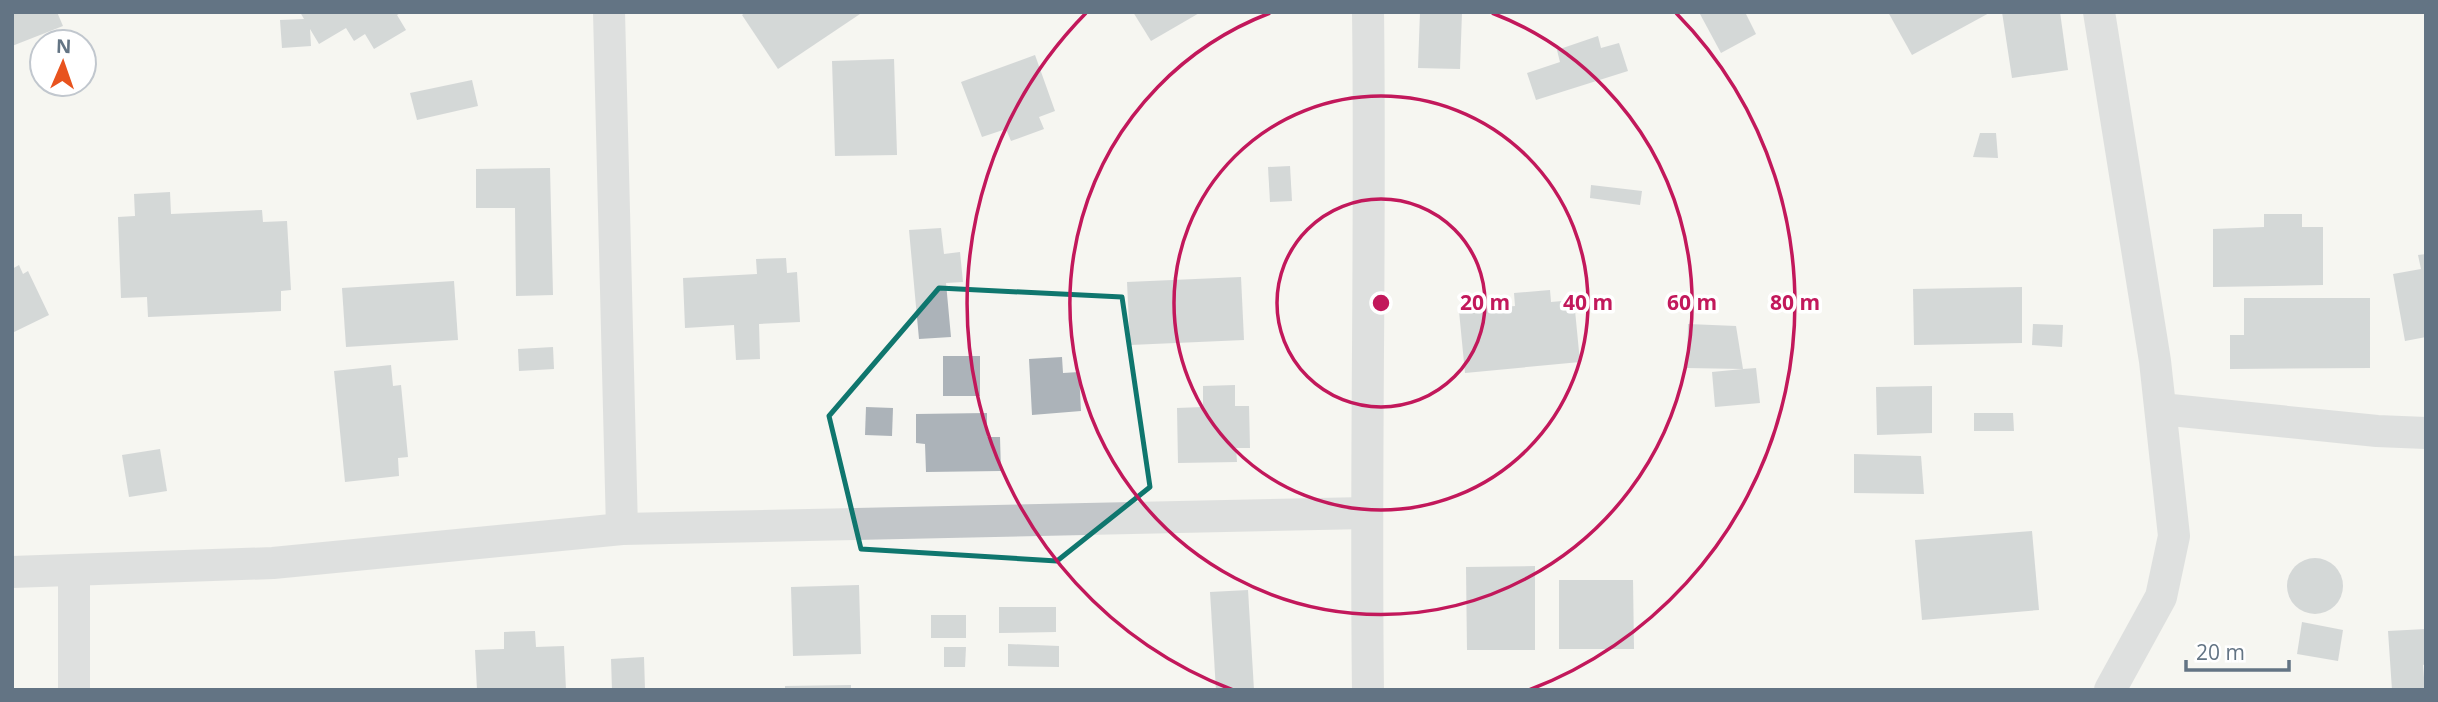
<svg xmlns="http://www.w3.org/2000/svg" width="2438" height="702" viewBox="0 0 2438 702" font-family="'Open Sans',sans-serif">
<rect width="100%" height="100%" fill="#f5f5f1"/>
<!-- building -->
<g fill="#acb3b9">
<path d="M12,12h45l6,14 -51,20z"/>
<path d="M300,12h102l-5,3 9,15 -32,19 -9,-15 -11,7 -8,-13 -27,16 -9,-15 1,17 -29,2 -2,-28 24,-1z"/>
<path d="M746,12h117l-85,57 -36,-54z"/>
<path d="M1133,12h68l-50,29z"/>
<path d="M1420,12h42l-2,57 -42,-1z"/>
<path d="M1704,12h41l11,22 -35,19 -21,-39z"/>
<path d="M1888,12h103l-79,43z"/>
<path d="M2002,12h58l8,58 -56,8z"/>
<path d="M1598,36l3,12 18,-5 9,28 -92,29 -9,-27 33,-11 -3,-12z"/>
<path d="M1035,55l20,56 -16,6 5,12 -33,12 -5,-12 -24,8 -21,-55z"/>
<path d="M894,59l3,96 -62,1 -3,-95z"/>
<path d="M472,80l6,26 -61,14 -7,-27z"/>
<path d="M1980,133h16l2,25 -25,-1z"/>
<path d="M1290,166l2,35 -22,1 -2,-35z"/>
<path d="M550,168l3,127 -37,1 -1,-88h-39v-39z"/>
<path d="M1591,185l51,6 -2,14 -50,-7z"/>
<path d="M170,192l1,22 91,-4 1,12 24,-1 4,69 -10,1v20l-133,6 -1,-20 -26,1 -3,-81 17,-1 -1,-22z"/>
<path d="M2264,214h38v13h21v58l-110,2v-58l51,-2z"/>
<path d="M941,228l3,26 16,-2 3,30 -17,1 5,54 -32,2 -10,-109z"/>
<path d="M2426,254v83l-21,4 -12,-67 28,-5 -3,-14z"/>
<path d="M786,258l1,15 10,-1 3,50 -41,2 1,35 -24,1 -2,-35 -49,3 -2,-50 74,-4 -1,-15z"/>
<path d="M19,265l4,9 5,-3 21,44 -37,18v-64z"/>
<path d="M1241,277l3,63 -114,5 -3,-63z"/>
<path d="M454,281l4,59 -112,7 -4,-59z"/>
<path d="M2022,287v56l-108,2 -1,-56z"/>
<path d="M1550,290l1,12 23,-2 6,62 -115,11 -6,-62 56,-5 -1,-13z"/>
<path d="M2244,298h126v70l-140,1v-34h14z"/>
<path d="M1688,324l48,2 7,43 13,-1 4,35 -45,4 -3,-35 31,-3 -56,-1z"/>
<path d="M2033,324l30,1 -1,22 -30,-2z"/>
<path d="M553,347l1,22 -35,2 -1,-22z"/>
<rect x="943" y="356" width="37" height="40"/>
<path d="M1062,357l1,16 16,-1 2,39 -49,4 -3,-56z"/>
<path d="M391,365l2,21 8,-1 7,72 -10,1 1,18 -54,6 -11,-111z"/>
<path d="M1235,385v21h14l1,42h-14l1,14 -59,1 -1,-55 26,-1v-21z"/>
<path d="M1932,386v47l-55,2 -1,-48z"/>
<path d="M866,407l27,1 -1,28 -27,-1z"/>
<path d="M987,413v24h13l1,34 -75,1 -1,-28 -9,-1v-29z"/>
<path d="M1974,413h39l1,18h-40z"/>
<path d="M160,449l7,42 -38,6 -7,-42z"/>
<path d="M1854,454l67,2 3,38 -70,-1z"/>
<path d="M2032,531l7,79 -117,10 -7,-80z"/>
<circle cx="2315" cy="586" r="28"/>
<path d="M1535,566v84h-68l-1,-83z"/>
<path d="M1559,580h74l1,69h-75z"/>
<path d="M859,585l2,69 -68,2 -2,-69z"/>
<path d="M1248,590l6,100h-38l-6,-98z"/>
<path d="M999,607h57v25l-57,1z"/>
<rect x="931" y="615" width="35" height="23"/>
<path d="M2302,622l41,8 -5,31 -41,-7z"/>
<path d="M2426,629v35l-3,1 2,25h-33l-4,-59z"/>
<path d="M535,631l1,16 28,-1 2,44h-89l-2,-40 29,-1v-17z"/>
<path d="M1008,644l51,2v21l-51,-1z"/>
<path d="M944,647h22l-1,20h-21z"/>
<path d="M644,657l1,33h-33l-1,-31z"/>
<path d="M851,685v5h-66v-4z"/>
</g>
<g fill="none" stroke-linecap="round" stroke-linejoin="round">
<!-- minor -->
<g stroke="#c2c6c9" stroke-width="32">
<path d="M609,12l13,517"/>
<path d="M2099,12l56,349 19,175 -13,61 -51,93"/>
<path d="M2161,409l216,22 49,2"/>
<path d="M12,572l261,-9 349,-34 744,-16"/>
<path d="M74,690v-119"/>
<path d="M1368,690c-3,-226 3,-452 0,-678"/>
</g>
</g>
<!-- marked area -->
<path d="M0 0H2438V702H0ZM939,288l183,9 28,190 -93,74 -196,-12 -32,-133z" fill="#f5f5f1" fill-opacity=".55" fill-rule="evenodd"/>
<path fill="none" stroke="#0f766e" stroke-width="5" stroke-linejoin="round" d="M939,288l183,9 28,190 -93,74 -196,-12 -32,-133z"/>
<!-- distance rings -->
<g fill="none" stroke="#c2185b" stroke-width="3.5">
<circle cx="1381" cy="303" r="104"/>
<circle cx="1381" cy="303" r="207"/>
<path d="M1492 13A311 311 0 1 1 1270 13"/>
<path d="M1233 690A414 414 0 0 1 1086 13M1676 13A414 414 0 0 1 1529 690"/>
</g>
<circle cx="1381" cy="303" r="10" fill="#c2185b" stroke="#fff" stroke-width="3.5"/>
<g font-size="21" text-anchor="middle" font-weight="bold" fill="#c2185b" stroke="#fff" stroke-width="7" stroke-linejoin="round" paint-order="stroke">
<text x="1485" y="310">20 m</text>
<text x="1588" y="310">40 m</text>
<text x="1692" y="310">60 m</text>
<text x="1795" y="310">80 m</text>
</g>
<!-- border -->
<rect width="2438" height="702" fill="none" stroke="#637484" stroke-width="28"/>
<!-- north arrow -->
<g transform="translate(63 63) rotate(2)"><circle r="33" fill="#ffffff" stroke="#c1c7ce" stroke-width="2"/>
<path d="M0-5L12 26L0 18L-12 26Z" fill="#e8531e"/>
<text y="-10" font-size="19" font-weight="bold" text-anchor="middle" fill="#637484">N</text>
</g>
<!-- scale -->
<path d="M2186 660v10h103v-10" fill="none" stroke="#637484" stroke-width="3.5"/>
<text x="2196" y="660" font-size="21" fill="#637484" stroke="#ffffff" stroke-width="5" paint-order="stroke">20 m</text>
</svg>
